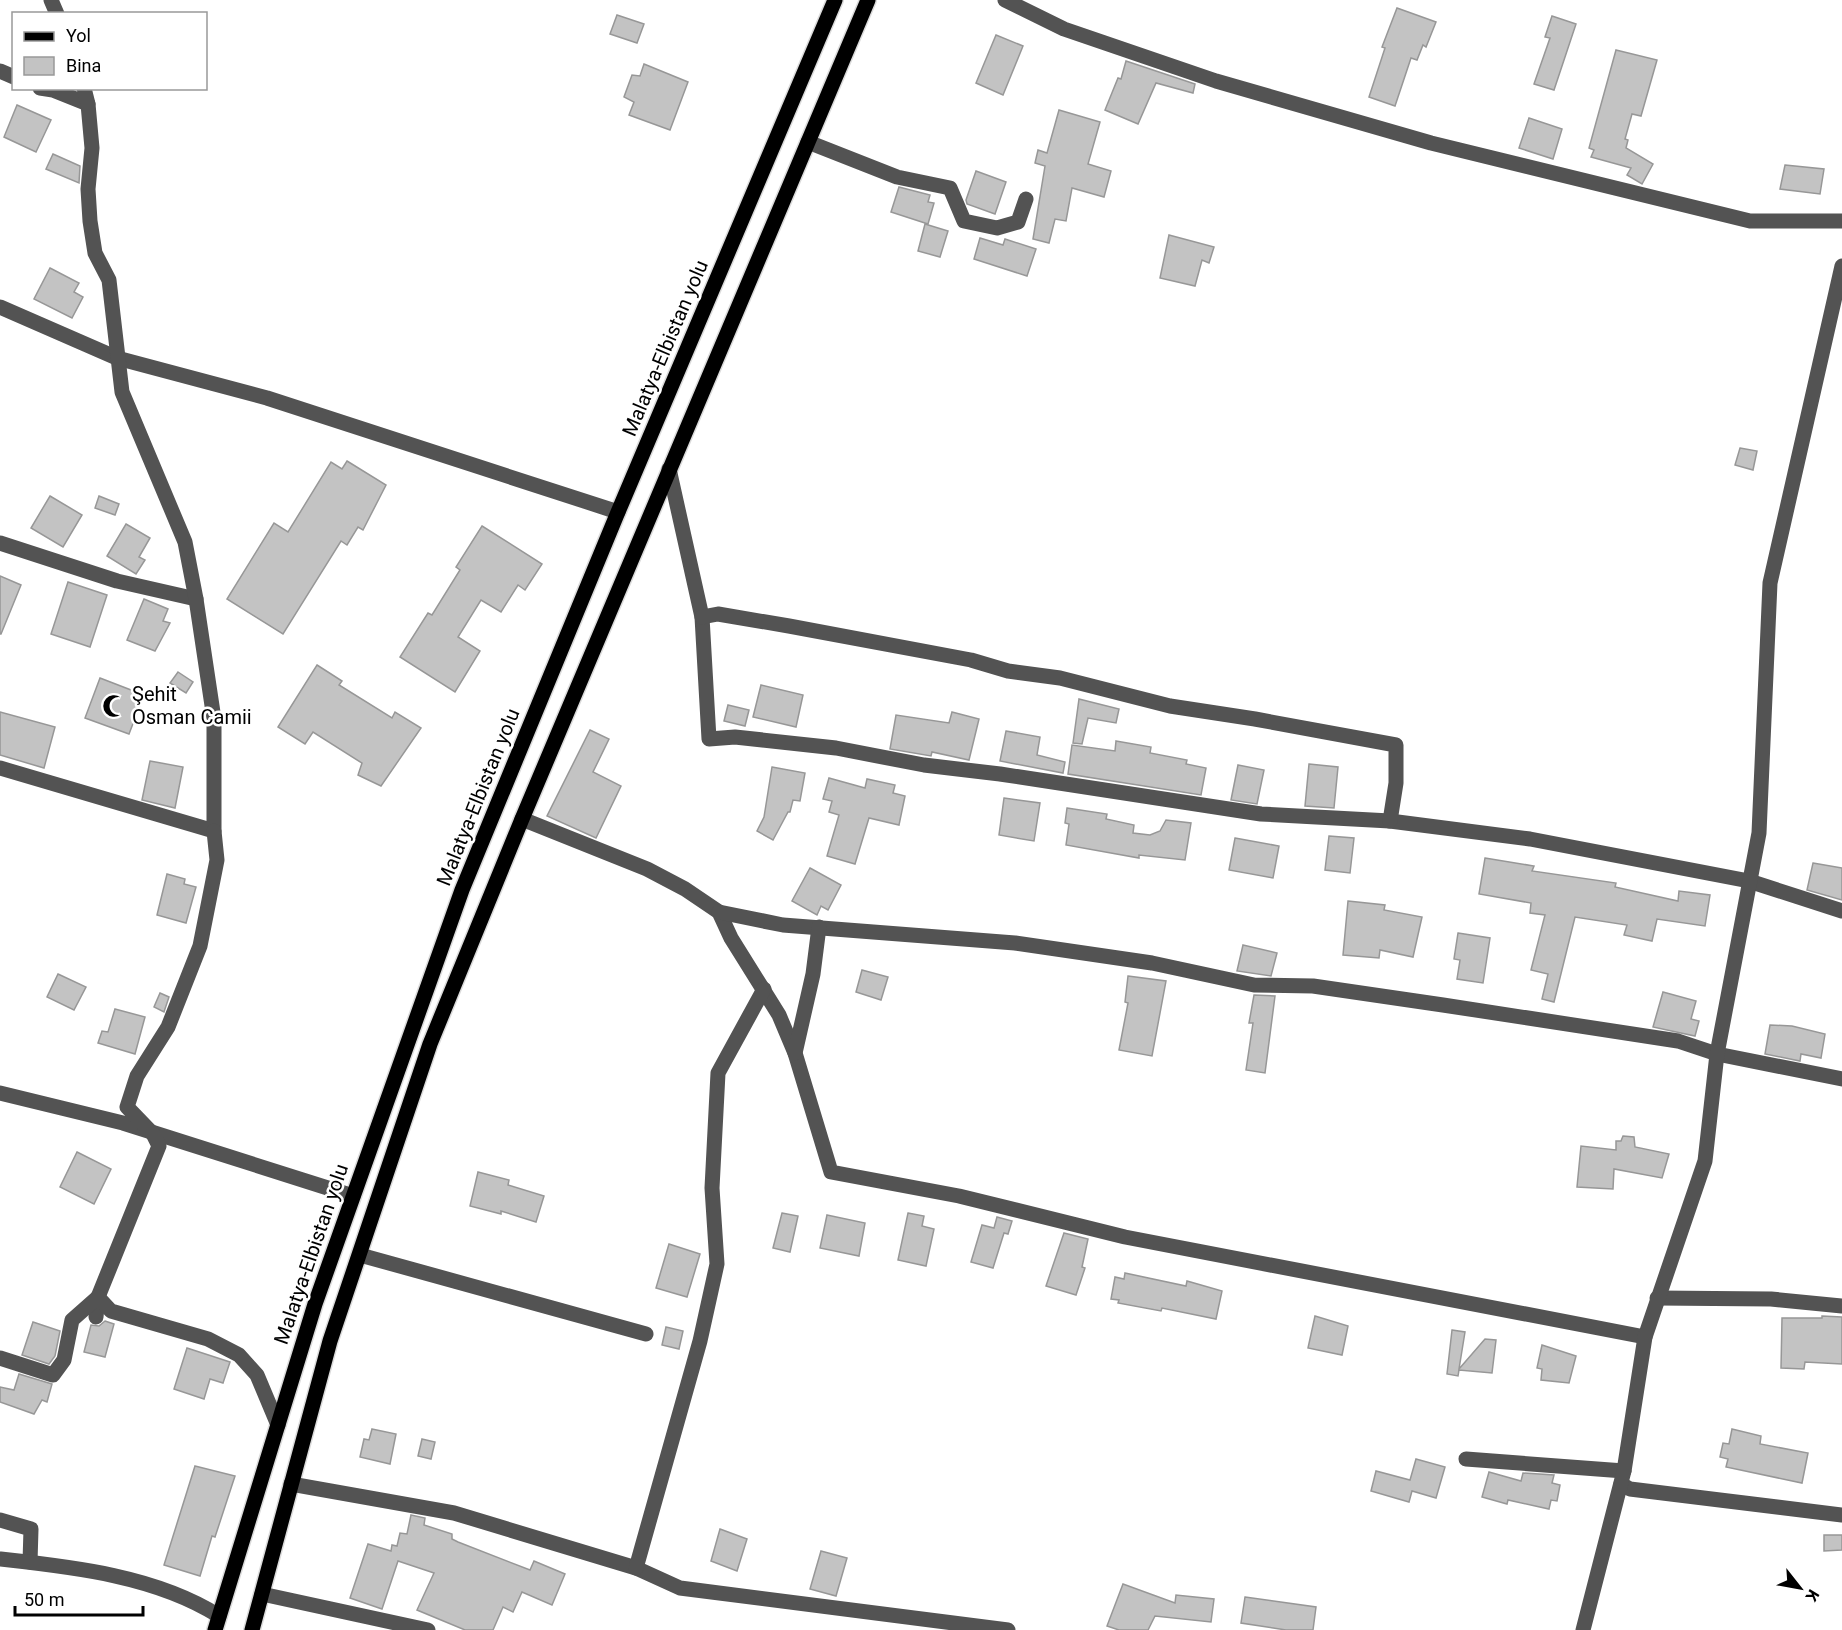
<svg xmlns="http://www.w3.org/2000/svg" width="1842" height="1630" viewBox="0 0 1842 1630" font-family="Roboto,sans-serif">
<rect width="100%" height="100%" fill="#fff"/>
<!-- building -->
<g fill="#c3c3c3" stroke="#979797" stroke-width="1.5">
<path d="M1397,8l39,14 -10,25 -3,-2 -6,15 -6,-2 -16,48 -26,-9 16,-49 -3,-1z"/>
<path d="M617,15l27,9 -7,19 -27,-9z"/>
<path d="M1552,16l24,8 -22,66 -20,-6 16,-46 -5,-1z"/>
<path d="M996,35l27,11 -20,49 -27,-12z"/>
<path d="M1616,50l41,10 -16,56 -9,-2 -7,25 3,1 -2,8 27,16 -11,20 -15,-9 4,-7 -40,-11 3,-7 -5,-2z"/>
<path d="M1126,61l69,23 -2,9 -37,-10 -18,41 -33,-14 13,-32 3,1z"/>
<path d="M644,64l44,18 -18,48 -41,-15 5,-13 -10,-5 8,-22 8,1z"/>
<path d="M17,105l34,15 -15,32 -32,-15z"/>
<path d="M1059,110l41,12 -12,42 23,7 -7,26 -32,-9 -6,33 -11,-2 -6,24 -16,-4 12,-73 -10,-3 3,-13 9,3z"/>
<path d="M1529,118l33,11 -9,30 -34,-11z"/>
<path d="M53,154l27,12 -1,17 -33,-14z"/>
<path d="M1785,165l39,4 -4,25 -40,-5z"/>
<path d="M976,171l30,11 -11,32 -28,-10 -1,-4z"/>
<path d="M899,187l31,8 -2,7 6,1 -6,21 -37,-12z"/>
<path d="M925,224l23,7 -8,26 -22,-6z"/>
<path d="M1169,235l45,12 -5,16 -7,-3 -7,26 -35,-8z"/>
<path d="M980,238l23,7 2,-6 31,10 -9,27 -53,-17z"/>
<path d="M50,268l29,15 -5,9 9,5 -11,21 -38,-19z"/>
<path d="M1740,448l17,3 -4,19 -18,-5z"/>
<path d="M347,461l39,24 -23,45 -5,-3 -11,18 -6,-4 -58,93 -56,-35 47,-76 14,9 43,-70 11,7z"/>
<path d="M50,496l32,19 -19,32 -32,-19z"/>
<path d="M99,496l20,8 -4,11 -20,-7z"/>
<path d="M126,524l24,14 -11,19 6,3 -9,14 -29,-18z"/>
<path d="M482,526l60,38 -17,26 -7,-5 -17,27 -20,-12 -23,37 22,14 -25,41 -55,-35 28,-44 4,2 28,-45 -4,-3z"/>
<path d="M0,576l21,9 -20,49h-1z"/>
<path d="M68,582l39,13 -17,52 -39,-13z"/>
<path d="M144,599l24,10 -5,12 7,2 -15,28 -28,-11z"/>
<path d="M317,665l25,16 -3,4 53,33 3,-6 26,16 -40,58 -23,-11 4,-12 -49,-31 -8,12 -27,-17z"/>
<path d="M178,672l15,10 -7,11 -16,-10z"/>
<path d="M100,678l44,17 -15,39 -44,-16z"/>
<path d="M761,685l42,10 -7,32 -43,-10z"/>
<path d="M1079,699l40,10 -3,14 -28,-5 -6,26 -9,-1z"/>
<path d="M728,705l21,5 -4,16 -21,-5z"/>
<path d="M0,712l55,15 -11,41 -44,-13z"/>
<path d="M952,712l27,7 -10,41 -37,-8 -1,4 -41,-7 6,-34 53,8z"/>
<path d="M590,730l19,9 -16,33 28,14 -25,52 -49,-22z"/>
<path d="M1006,731l34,6 -3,18 28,7 -2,11 -63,-12z"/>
<path d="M1116,741l35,6 -1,6 37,7 -1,4 20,4 -5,27 -133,-21 4,-29 43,6z"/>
<path d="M150,761l33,6 -8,41 -33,-8z"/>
<path d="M1309,764l29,3 -4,41 -29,-2z"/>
<path d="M1238,765l26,5 -7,34 -26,-4z"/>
<path d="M772,767l33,6 -5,28 -7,-1 -3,12h-2l-15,28 -16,-9 7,-14z"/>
<path d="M829,778l36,10 2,-9 28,6 -2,8 12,3 -6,29 -30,-7 -14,46 -28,-8 12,-41 -10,-3 3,-11 -9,-2z"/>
<path d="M1004,798l36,5 -6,38 -35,-6z"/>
<path d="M1067,808l40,6 -1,5 28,6 -1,8 17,2 10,-4 6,-11 25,3 -6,37 -46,-5v3l-73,-13 3,-21 -4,-1z"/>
<path d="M1329,836l25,2 -4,35 -25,-3z"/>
<path d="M1235,838l44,8 -6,32 -44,-8z"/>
<path d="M1485,858l49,8 -2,5 84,12 -1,4 63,14 1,-10 31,4 -5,31 -48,-7 -5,22 -28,-6 3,-10 -52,-8 -21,85 -12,-3 6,-25 -17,-4 14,-55 -15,-2 1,-10 -52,-9z"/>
<path d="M1813,863l29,5v32l-35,-10z"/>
<path d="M810,868l31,17 -13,25 -7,-4 -4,9 -25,-14z"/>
<path d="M167,874l18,5 -1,5 12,3 -10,36 -29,-8z"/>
<path d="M1348,901l37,4 -1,5 38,7 -9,40 -33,-7 -1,8 -36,-3z"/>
<path d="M1458,933l32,5 -7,45 -26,-4 3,-19 -6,-1z"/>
<path d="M1243,945l34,8 -6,23 -34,-5z"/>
<path d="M862,970l26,7 -7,23 -25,-8z"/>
<path d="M58,974l28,13 -12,23 -27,-13z"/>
<path d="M1128,976l38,5 -14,75 -33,-6 9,-47 -3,-1z"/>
<path d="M1663,992l33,9 -5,18 8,2 -4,15 -42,-9z"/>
<path d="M160,993l9,4 -5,15 -10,-5z"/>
<path d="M1254,995l21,1 -10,77 -19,-3 7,-47h-4z"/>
<path d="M115,1009l30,8 -10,37 -37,-11 4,-12 6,1z"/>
<path d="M1770,1025l22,1 33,8 -4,24 -20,-4 -1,7 -35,-7z"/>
<path d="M1623,1136l11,1 1,10 34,7 -7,24 -48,-9 -1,20 -36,-2 4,-41 35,4v-9h5z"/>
<path d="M77,1152l34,17 -17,35 -34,-17z"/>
<path d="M478,1172l31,8 -1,5 36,11 -8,26 -35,-11v3l-31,-8z"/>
<path d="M782,1213l16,3 -8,36 -17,-4z"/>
<path d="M908,1213l16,3 -2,10 12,3 -8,37 -28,-6z"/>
<path d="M827,1215l38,8 -6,33 -39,-8z"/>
<path d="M997,1217l15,4 -4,13 -4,-1 -11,35 -22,-6 11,-37 12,3z"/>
<path d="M1064,1233l24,6 -6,28 3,1 -9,27 -30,-9z"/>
<path d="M669,1244l31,10 -13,43 -31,-9z"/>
<path d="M1125,1273l61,13 1,-5 35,10 -6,28 -54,-11 -1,3 -43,-8 1,-3 -8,-1 4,-22 9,2z"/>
<path d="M1315,1316l33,10 -6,29 -34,-7z"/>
<path d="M1822,1316l20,1v47l-37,-2 -1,7 -23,-1 1,-50h40z"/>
<path d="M105,1321l9,3 -9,33 -21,-5 7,-27 8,1z"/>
<path d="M33,1322l27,9 -5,25 -6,8 -27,-9z"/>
<path d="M666,1327l17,4 -4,18 -17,-4z"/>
<path d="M1452,1330l13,2 -6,37 26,-30 11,1 -4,33 -33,-3 -1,6 -11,-2z"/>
<path d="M1542,1345l34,11 -7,27 -28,-3 1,-11 -5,-1z"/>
<path d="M187,1348l43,14 -7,21 -13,-4 -6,20 -30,-10z"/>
<path d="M19,1374l33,10 -5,18 -5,-2 -8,14 -34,-12v-15l14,3z"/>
<path d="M372,1429l24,5 -6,30 -30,-7 4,-18 5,1z"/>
<path d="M1732,1429l29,7 -1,8 48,9 -6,30 -76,-16 2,-8 -8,-2 3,-14 6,1z"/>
<path d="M422,1439l13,3 -4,17 -13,-3z"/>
<path d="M1416,1459l29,8 -9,31 -24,-7 -3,11 -38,-11 5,-20 34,9z"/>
<path d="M195,1466l40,10 -20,61 -3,-1 -12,40 -36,-11z"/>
<path d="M1489,1472l32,9 2,-8 31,2 -2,8 8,2 -3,16 -6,-1 -2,9 -41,-9 -1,4 -25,-7z"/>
<path d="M411,1515l14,3 -1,7 28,9v5l6,3 72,28 4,-9 31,13 -13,31 -30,-13 -9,20 -10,-5 -10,23h-28l-48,-20 17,-37 -36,-12 -16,48 -32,-11 18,-54 23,7 1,-6 5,1 3,-13 7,1z"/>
<path d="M720,1529l27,10 -10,32 -26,-10z"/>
<path d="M1824,1535h18v15l-18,1z"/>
<path d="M821,1551l26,7 -11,38 -26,-7z"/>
<path d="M1123,1584l52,19 1,-8 38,4 -3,23 -56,-6 -7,14h-29l-12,-4z"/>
<path d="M1245,1597l71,10 -3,23h-27l-45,-7z"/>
</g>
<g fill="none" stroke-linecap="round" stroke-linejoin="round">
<!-- major casing -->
<g stroke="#dbdbdb" stroke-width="18">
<g id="major">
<path d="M215,1630l100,-326 147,-414 156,-378 217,-512"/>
<path d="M252,1630l78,-289 100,-297 92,-225 346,-819"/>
</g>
</g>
<!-- minor -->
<g stroke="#535353" stroke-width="15">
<path d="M51,0l6,14"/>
<path d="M1005,0l59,29 152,52 215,62 319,78h92"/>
<path d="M0,71l14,6"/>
<path d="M40,88l13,2 35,14"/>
<path d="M808,142l89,35 53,11 14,33 33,7 21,-6 8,-23"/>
<path d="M0,307l117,51 150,40 351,114"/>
<path d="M669,469l33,148 7,122 26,-2 101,11 88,17 76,9 261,40 129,7 140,18 219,42 93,30"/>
<path d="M0,543l117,38 79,18"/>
<path d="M702,617l16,-3 71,12 182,34 37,11 52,7 110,28 85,13 141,26v38l-6,38"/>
<path d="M0,768l214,63v-112l-18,-120 -11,-57 -63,-150 -13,-112 -14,-27 -5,-32 -2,-32 4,-41 -4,-44 -4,-16"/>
<path d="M522,819l125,50 38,20 34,23 12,26 48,77 16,38 36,119 128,24 166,41 520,100"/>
<path d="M719,912l64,13 232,18 137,20 102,22 59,1 130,19 235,36 39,13 125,25"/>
<path d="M795,1053l18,-79 6,-47"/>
<path d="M0,1093l123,30 230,73"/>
<path d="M360,1255l286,79"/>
<path d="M1657,1298l114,1 71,7"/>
<path d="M96,1317l2,-20 61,-151 -6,-12 -26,-27 10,-31 31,-49 32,-81 17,-86 -3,-29"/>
<path d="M0,1358l53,17 11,-15 8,-40 26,-23 13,14 97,28 31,16 18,20 21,50"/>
<path d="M1466,1459l158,12"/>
<path d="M291,1484l163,29 182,55 44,20 328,42"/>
<path d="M1621,1484l9,5 212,26"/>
<path d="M0,1520l31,9 -1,33"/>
<path d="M0,1559c73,8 156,17 219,57"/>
<path d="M636,1568l64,-227 17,-77 -5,-76 6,-115 46,-84"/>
<path d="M262,1594l166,36"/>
<path d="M1583,1630l41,-159 21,-134 60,-176 12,-107 42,-221 11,-250 72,-317"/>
</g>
<!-- major -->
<use href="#major" stroke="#000" stroke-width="15"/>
</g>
<!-- icons -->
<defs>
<g id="mosque-bare" transform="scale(1.8)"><path d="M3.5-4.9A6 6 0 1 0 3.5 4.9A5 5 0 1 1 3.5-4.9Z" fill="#000" stroke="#fff" stroke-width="2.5" paint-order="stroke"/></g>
</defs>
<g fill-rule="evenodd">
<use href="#mosque-bare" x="114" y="706"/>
</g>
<g text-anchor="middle" stroke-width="5" stroke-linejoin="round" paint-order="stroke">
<!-- street labels -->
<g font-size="20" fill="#000" stroke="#fff">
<text transform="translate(665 348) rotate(-67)" y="7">Malatya-Elbistan yolu</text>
<text transform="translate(478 797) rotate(-68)" y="7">Malatya-Elbistan yolu</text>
<text transform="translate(311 1254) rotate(-71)" y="7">Malatya-Elbistan yolu</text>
</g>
<!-- poi labels -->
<g font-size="20" fill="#000" stroke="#fff" text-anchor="start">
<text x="132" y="701">Şehit<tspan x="132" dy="23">Osman Camii</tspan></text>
</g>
</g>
<!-- legend -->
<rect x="12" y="12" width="195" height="78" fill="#ffffff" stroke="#999999" stroke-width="1.5"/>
<rect x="24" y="32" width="30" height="9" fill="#000000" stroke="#999999" stroke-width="1.5"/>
<text x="66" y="42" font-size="18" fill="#000000">Yol</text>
<rect x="24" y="57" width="30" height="18" fill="#c3c3c3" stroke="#999999" stroke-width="1.5"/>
<text x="66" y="72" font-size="18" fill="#000000">Bina</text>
<!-- north arrow -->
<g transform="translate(1800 1588) rotate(121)" stroke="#ffffff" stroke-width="4.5" paint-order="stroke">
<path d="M0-4.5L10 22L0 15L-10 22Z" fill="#000000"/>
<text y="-9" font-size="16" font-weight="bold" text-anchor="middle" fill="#000000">K</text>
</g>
<!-- scale -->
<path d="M15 1606v9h128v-9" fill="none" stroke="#000000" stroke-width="3"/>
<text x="24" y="1606" font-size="18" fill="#000000" stroke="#ffffff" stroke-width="4.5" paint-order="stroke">50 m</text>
</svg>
